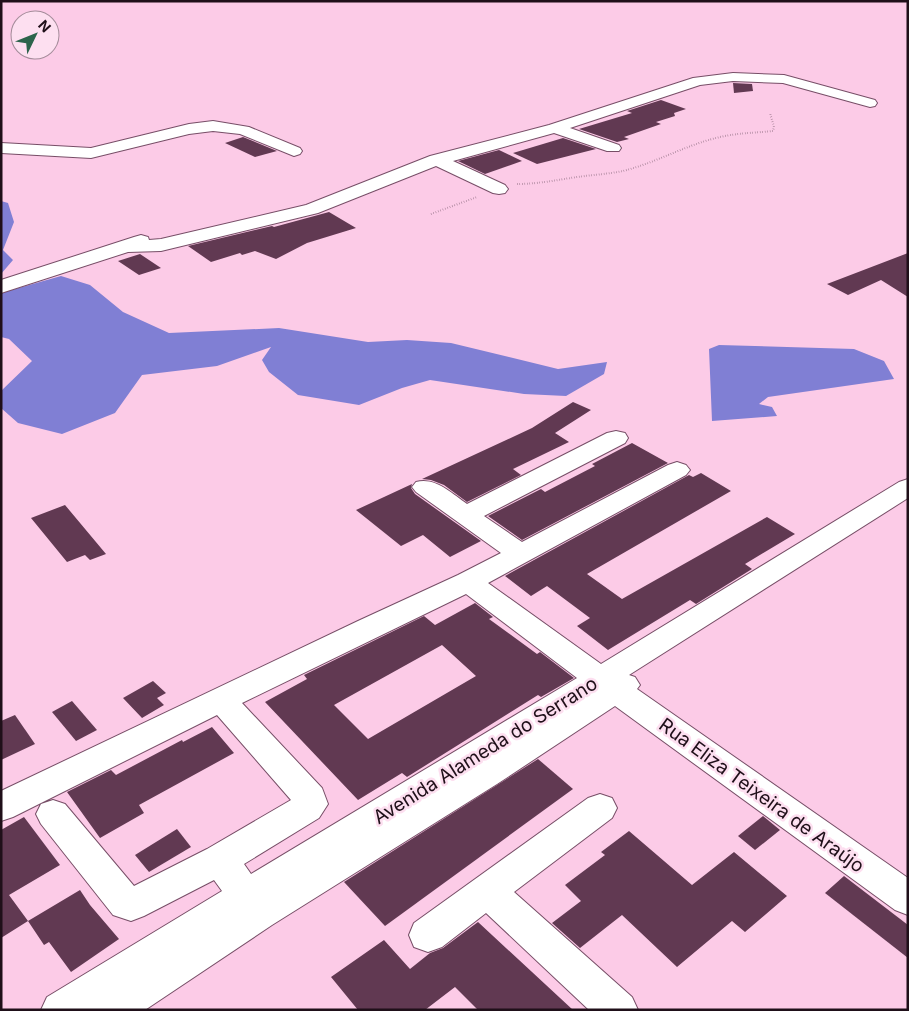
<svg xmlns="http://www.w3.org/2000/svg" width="909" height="1011" viewBox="0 0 909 1011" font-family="Inter,sans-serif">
<rect width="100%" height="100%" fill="#fccbe7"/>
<!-- water -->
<g fill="#807fd4">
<path d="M1,201l7,2 6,19 -11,28 10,10 -12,14z"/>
<path d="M61,276l29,9 33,27 46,21 110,-5 89,14 39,-2 44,3 107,26 49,-7 -3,12 -38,22 -42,-2 -94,-14 -28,8 -43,17 -61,-10 -29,-23 -7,-12 9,-13 -54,19 -75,9 -27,38 -53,21 -44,-11 -17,-15v-17l31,-30 -23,-22 -8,-2v-44z"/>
<path d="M719,345l135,4 30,12 10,18 -126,18 -9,7 13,3 5,9 -65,5 -3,-72z"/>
</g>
<!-- building -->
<g fill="#613952" fill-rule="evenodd">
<path d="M733,83l19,1 1,7 -19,2z"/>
<path d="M661,100l25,9 -12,4 1,3 -19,6 5,2 -37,13 5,2 -12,3 -38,-13 53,-16 -5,-2z"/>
<path d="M243,137l34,14 -22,6 -30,-14z"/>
<path d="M563,138l33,11 -59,15 -24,-11z"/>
<path d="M499,150l23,11 -37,13 -27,-13z"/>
<path d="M329,212l27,16 -49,15 -31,16 -21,-8 -13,4 -2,-2 -29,9 -23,-16 84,-20 2,1z"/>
<path d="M908,253v44l-27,-17 -33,15 -21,-11z"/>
<path d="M140,254l21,14 -22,7 -21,-14z"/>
<path d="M573,402l18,8 -36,23 14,9 -56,27 8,6 -54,27 -23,-17 -13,-5 -9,-1 110,-51z"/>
<path d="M632,443l36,20 -146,77 -34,-24 53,-27 4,3 50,-26 -3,-2z"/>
<path d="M701,473l30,18 -144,83 35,25 145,-82 28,17 -50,30 7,5 -56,35 -6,-4 -82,50 -31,-24 13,-8 -43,-32 -16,10 -26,-20 184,-101 4,2z"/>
<path d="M412,484l-1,4 4,6 66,47 -31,16 -27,-22 -22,11 -45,-36z"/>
<path d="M65,505l41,49 -16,6 -5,-5 -18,7 -36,-44z"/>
<path d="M475,603l18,14 -4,2 48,35 3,-2 34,26 -33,19 -3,-2 -131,82 -5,-4 -44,27 -93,-98 42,-23 -3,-4 120,-59 11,9zM442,645l34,31 -108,63 -34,-34z"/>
<path d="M153,681l13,12 -9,5 7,7 -22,13 -19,-20z"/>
<path d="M72,701l25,29 -21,11 -24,-29z"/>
<path d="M15,715l20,29 -34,16v-39z"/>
<path d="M212,727l22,26 -95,52 5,8 -44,25 -33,-46 44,-22 5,5 66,-35 1,2z"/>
<path d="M538,759l35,30 -188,137 -41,-44z"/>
<path d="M763,816l17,14 -25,20 -17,-14z"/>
<path d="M24,817l36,48 -51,30 19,26 -27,17v-108z"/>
<path d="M177,829l14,18 -42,25 -14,-17z"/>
<path d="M629,831l63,54 42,-33 53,44 -42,36 -13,-11 -55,46 -55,-52 -42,33 -28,-25 29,-22 -16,-16 40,-30 -4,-3z"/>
<path d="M844,876l64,49v33l-83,-65z"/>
<path d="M80,890l10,15 29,34 -48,33 -22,-30 -5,3 -16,-24z"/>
<path d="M478,922l95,88h-95l-23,-23 -30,23h-67l-27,-33 53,-37 26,29 20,-16 13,-5z"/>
</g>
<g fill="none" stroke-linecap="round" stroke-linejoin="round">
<!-- minor casing -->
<g stroke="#774e67" stroke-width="2">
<g id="minor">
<path d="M733,73l51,2 91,25 2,3 -2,3 -5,1 -87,-24 -50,-2 -33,4 -130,43 49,17 2,3 -2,3h-12l-53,-18 -101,28 52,24 3,4 -3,4 -6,1 -6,-1 -57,-27 -118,47 -157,38 -33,1 -127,41v-13l133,-43 7,-2 7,2 1,3 12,-1 145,-34 124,-49 119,-31 144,-47z"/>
<path d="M213,121l36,6 51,21 2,3 -2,3 -6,2 -54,-22 -27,-3 -24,3 -98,24 -90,-5v-10l90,5 98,-24z"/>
<path d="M616,431l9,2 3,5 -3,5 -141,73 38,26 146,-77 9,-3 9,3 4,5 -4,5 -198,108 113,81 298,-182 9,-3v19l-279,177 6,2 5,8 -3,4 271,189v37l-13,-5 -280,-204 -118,78 -225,141 -127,85h-104l6,-13 175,-106 -8,-11 -70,36 -13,5 -18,-6 -72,-91 -5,-10 5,-10 12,-4 12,4 69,82 73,-37 84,-49 -74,-85 -204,102 -12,4v-30l357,-170 100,-46 43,-22 -85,-61 -4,-5 4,-5c20,-5 35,11 51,22l140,-71zM466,594l111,84 -326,196 -7,-10 75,-46 9,-14 -6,-16 -80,-85z"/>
<path d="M600,794l12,4 5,10 -5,10 -98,74 118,105 6,13h-49l-103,-97 -44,34 -14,5 -14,-5 -5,-12 5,-12 174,-125z"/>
</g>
</g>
<!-- path -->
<g stroke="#8d6d80" stroke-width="2" stroke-dasharray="0.5 2" stroke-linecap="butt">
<path d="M517,184c21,0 40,-4 60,-7 15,-2 31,-3 46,-6 32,-8 61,-25 93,-33 19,-5 38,-5 57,-7l1,-4 -4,-14"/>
<path d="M431,214l46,-17"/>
</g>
<!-- minor -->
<use href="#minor" fill="#fff" fill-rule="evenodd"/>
</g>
<g text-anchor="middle" stroke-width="5" stroke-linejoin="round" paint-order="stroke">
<!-- near-street labels -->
<g font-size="19" fill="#1f0f19" stroke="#fddff0">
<text transform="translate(485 750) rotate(-32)" y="7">Avenida Alameda do Serrano</text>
<text transform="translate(762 795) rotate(36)" y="7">Rua Eliza Teixeira de Araújo</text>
</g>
</g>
<!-- border -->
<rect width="909" height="1011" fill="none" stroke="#1f0f19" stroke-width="5"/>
<!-- north arrow -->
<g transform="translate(35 35) rotate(47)"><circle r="24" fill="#fddff0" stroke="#a48c9a"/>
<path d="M0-4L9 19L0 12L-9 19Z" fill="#2c644b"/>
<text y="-8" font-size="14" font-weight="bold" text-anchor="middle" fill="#1f0f19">N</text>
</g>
</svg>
